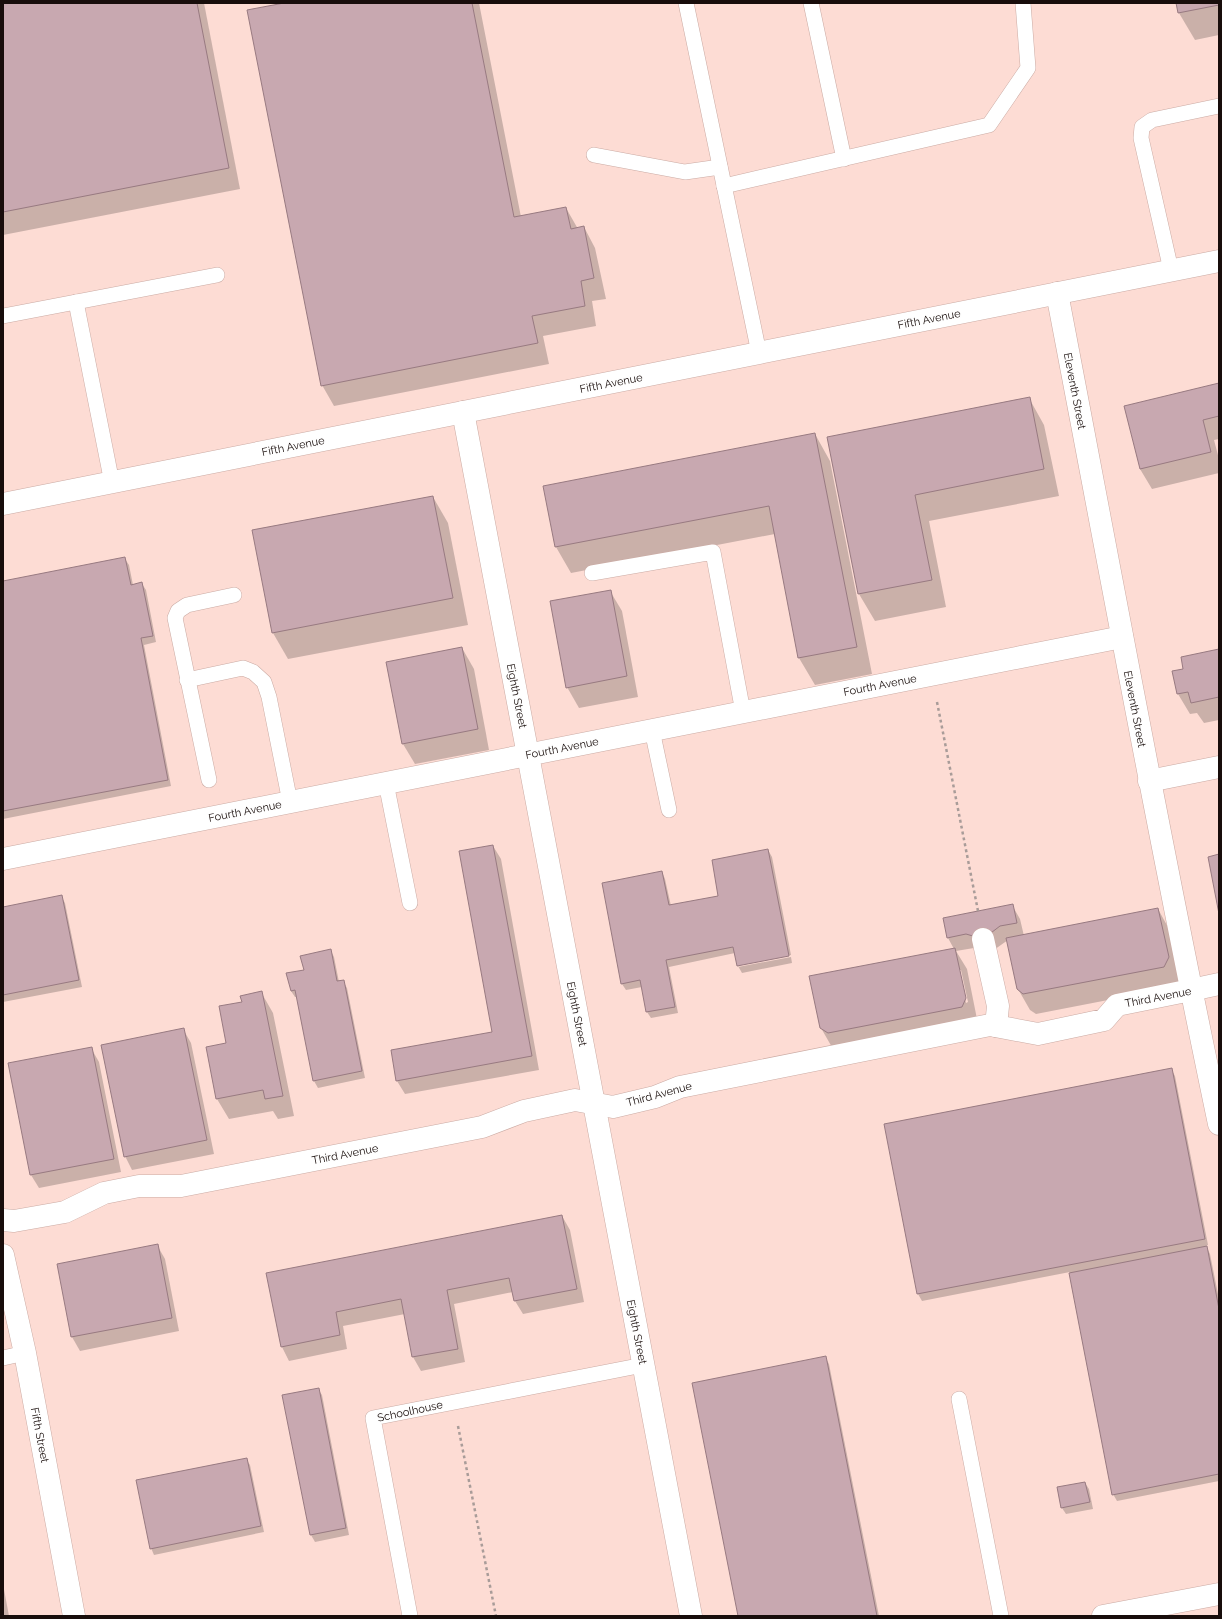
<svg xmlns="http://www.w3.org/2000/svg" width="1222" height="1619" viewBox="0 0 1222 1619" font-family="Raleway,sans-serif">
<rect width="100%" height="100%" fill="#fbedea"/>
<!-- built -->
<rect fill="#fddcd4" x="3" y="3" width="1216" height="1613"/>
<!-- shadow -->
<g fill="#0003" fill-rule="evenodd">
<path d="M3,3h201l36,186 -237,46z"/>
<path d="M290,3h189l42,214 45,-9 12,21 6,-2 11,21 11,51 -14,2 4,25 -53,10 6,28 -215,42 -12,-21z"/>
<path d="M1177,3h42v32l-24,5 -16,-27z"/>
<path d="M1219,384v55l-5,1 5,19v14l-67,16 -12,-20z"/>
<path d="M1029,398l15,27 15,71 -130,25 17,86 -71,14 -16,-27 -31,-156z"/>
<path d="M815,434l15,27 42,213 -57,11 -16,-27 -24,-124 -204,39 -15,-26z"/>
<path d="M433,497l15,26 20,102 -180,34 -15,-26z"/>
<path d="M125,559l4,6 4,20 9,-1 4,6 10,52 -12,3 27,141 -168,33v-237z"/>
<path d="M610,591l12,20 16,86 -59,11 -12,-21z"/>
<path d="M462,648l12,21 15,81 -74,14 -12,-20z"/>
<path d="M1219,650v70l-15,3 -7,-10 -7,1 -12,-20 7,-25z"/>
<path d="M493,846l8,13 38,211 -134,24 -8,-13 96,-49z"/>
<path d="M768,850l4,7 19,98 -53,10v2l53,-10 1,6 -50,10 -4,-7 -3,-13 -66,14 9,46 -27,5 -4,-6 -5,-25 -16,3 -4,-6 40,-112 3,7 6,27 49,-9z"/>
<path d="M61,896l4,7 17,84 -79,15v-94z"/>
<path d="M1012,905l8,14 4,17 134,-27 11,20 11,50 -5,8 -139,27 -6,-4 -12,-21 -10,-49 -17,12 -17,-4 -18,3 11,18 10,50 -144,30 -12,-21 133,-79 -6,-11zM959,970h2l7,32 -2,1z"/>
<path d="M331,951l3,6 5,25 4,-1 4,7 18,90 -47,10 -4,-7 -17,-84h-2l-4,-6 14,-20z"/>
<path d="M261,992l12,21 21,103 -16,3 -5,-8 -44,8 -12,-20 -10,-51 21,-4z"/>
<path d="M183,1029l8,14 23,111 -82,16 -7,-14z"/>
<path d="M91,1048l8,14 22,110 -82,16 -8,-13z"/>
<path d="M1171,1069l4,7 33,169 -2,1 4,8 9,45v182l-102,20 -4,-7 -43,-222 -148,29 -4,-7 -33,-170z"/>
<path d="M562,1216l8,14 14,72 -61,12 -8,-13 -2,-9 -59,12 11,58 -44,9 -8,-14 -8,-43 -62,12 4,23 -58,12 -7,-14 -15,-73z"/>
<path d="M157,1245l8,14 14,72 -99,20 -8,-14 -14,-72z"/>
<path d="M825,1357l4,7 50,252h-140z"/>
<path d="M318,1389l4,6 27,140 -34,7 -4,-7 -27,-139z"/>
<path d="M246,1459l4,6 14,67 -110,23 -3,-7z"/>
<path d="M1085,1483l4,6 4,20 -27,5 -4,-6z"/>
<path d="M3,1584l6,32h-6z"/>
</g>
<!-- building -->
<g fill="#c8a8b0" stroke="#987a81">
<path d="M3,3h194l32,165 -226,44z"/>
<path d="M284,3h188l42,214 52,-10 5,22 13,-3 10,52 -13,3 4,25 -53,10 6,27 -217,43 -74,-376z"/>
<path d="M1176,3h43v2l-41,8z"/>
<path d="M1219,383v33l-16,4 8,32 -71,17 -16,-63z"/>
<path d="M1030,397l14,72 -129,26 17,85 -74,14 -31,-157z"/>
<path d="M815,433l42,214 -59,11 -29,-152 -214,41 -12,-61z"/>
<path d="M433,496l20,102 -181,35 -20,-103z"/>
<path d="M125,557l6,28 11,-3 11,54 -12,2 27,142 -165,31v-230z"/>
<path d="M611,590l16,86 -61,12 -16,-87z"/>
<path d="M462,647l16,82 -76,15 -16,-82z"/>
<path d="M1219,649v48l-28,6 -3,-11 -11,2 -5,-23 11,-2 -2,-12z"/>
<path d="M493,845l39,211 -136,25 -5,-31 101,-18 -33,-181z"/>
<path d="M768,849l21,107 -52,10 -4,-19 -67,13 9,47 -29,5 -6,-32 -19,4 -19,-101 60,-12 7,34 49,-9 -6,-36z"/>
<path d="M1219,854v60l-11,-57z"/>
<path d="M62,895l17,85 -76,15v-88z"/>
<path d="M1013,904l4,19 -17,3 -17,13 -17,-5 -19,4 -4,-20z"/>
<path d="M1158,908l11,49 -5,10 -141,27 -6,-5 -11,-51z"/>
<path d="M955,948l11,50 -4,9 -134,26 -8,-5 -11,-52z"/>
<path d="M331,949l6,32 7,-1 18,91 -49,10 -18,-91 -4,1 -5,-18 18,-3 -4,-14z"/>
<path d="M262,991l21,105 -18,3 -2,-9 -47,9 -10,-52 20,-4 -7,-37 23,-4 -2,-6z"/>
<path d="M184,1028l23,112 -83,17 -23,-112z"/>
<path d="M92,1047l22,112 -84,16 -22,-112z"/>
<path d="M1172,1068l33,171 -288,55 -33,-170z"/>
<path d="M562,1215l15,74 -63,12 -5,-23 -62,12 11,59 -46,8 -11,-58 -65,13 4,23 -59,12 -15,-74z"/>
<path d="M158,1244l14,74 -101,19 -14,-73z"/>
<path d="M1207,1246l12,63v165l-107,21 -43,-222z"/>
<path d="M826,1356l51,260h-139l-46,-233z"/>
<path d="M319,1388l27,140 -36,7 -28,-140z"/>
<path d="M247,1458l14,68 -111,23 -14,-69z"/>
<path d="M1085,1482l5,20 -29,6 -4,-21z"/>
</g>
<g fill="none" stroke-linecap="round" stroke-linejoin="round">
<!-- service casing -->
<g stroke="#cbaba4" stroke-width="16">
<g id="service">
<path d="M686,3l73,350"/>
<path d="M811,3l33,156"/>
<path d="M594,155l91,17 35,-5"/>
<path d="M724,186l265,-61 39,-57 -5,-65"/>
<path d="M1171,270l-30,-132 1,-11 10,-7 67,-14"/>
<path d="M76,302l36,181"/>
<path d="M3,316l214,-41"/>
<path d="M592,573l121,-21 30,160"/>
<path d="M187,680l56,-12 10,4 11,10 5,15 21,105"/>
<path d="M652,730l17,80"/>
<path d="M209,780l-34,-162 3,-7 9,-6 47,-10"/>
<path d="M386,783l24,120"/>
<path d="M3,1358l22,-5"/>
<path d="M959,1399l42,217"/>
<path d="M410,1616l-37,-198 270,-53"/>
</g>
</g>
<!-- pedestrian casing -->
<g stroke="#cbaba4" stroke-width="23">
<g id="pedestrian">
<path d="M983,939l15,67 -2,20"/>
<path d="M1191,990l28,-6"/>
</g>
</g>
<!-- minor casing -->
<g stroke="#cbaba4" stroke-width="23">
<g id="minor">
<path d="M1057,293c53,277 104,555 162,831"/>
<path d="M463,412l228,1204"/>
<path d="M1149,781l70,-14"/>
<path d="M3,859l1119,-222"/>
<path d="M3,1220l11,1 51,-9 39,-19 35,-7h42l301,-59 42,-16 51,-11 38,7 42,-10 25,-10 310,-62 48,9 66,-14 13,-15 74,-15"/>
<path d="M3,1255l22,98 49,263"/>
<path d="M1103,1616l116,-22"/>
</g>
</g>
<!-- tertiary casing -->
<g stroke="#cbaba4" stroke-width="23">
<path id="tertiary" d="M3,504l1216,-243"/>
</g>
<!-- path -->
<g stroke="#a99c99" stroke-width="2.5" stroke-dasharray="3 3" stroke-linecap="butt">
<path d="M937,702l41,209"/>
<path d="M458,1426l38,190"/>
</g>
<!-- service -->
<use href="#service" stroke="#fff" stroke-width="15"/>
<!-- pedestrian -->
<use href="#pedestrian" stroke="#fff" stroke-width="22"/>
<!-- minor -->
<use href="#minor" stroke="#fff" stroke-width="22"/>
<!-- tertiary -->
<use href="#tertiary" stroke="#fff" stroke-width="22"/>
</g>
<g text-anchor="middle" stroke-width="3" stroke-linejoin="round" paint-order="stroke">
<!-- street labels -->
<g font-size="11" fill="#180d0b" stroke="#fefefe">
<text transform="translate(929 319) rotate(-11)" y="4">Fifth Avenue</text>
<text transform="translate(611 383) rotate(-11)" y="4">Fifth Avenue</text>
<text transform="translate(1075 391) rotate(79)" y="4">Eleventh Street</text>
<text transform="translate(293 446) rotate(-11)" y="4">Fifth Avenue</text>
<text transform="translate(880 685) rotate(-11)" y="4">Fourth Avenue</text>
<text transform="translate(517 696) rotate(79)" y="4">Eighth Street</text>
<text transform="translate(1135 709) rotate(79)" y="4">Eleventh Street</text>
<text transform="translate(562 748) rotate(-11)" y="4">Fourth Avenue</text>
<text transform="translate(245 811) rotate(-11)" y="4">Fourth Avenue</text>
<text transform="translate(1158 997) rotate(-11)" y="4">Third Avenue</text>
<text transform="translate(577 1014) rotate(79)" y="4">Eighth Street</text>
<text transform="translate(659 1094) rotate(-15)" y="4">Third Avenue</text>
<text transform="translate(345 1154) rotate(-11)" y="4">Third Avenue</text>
<text transform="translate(637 1332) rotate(79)" y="4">Eighth Street</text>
<text transform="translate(410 1411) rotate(-12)" y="4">Schoolhouse</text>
<text transform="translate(40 1435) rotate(79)" y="4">Fifth Street</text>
</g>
</g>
<!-- border -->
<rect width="1222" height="1619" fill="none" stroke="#180d0b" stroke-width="8"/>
</svg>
